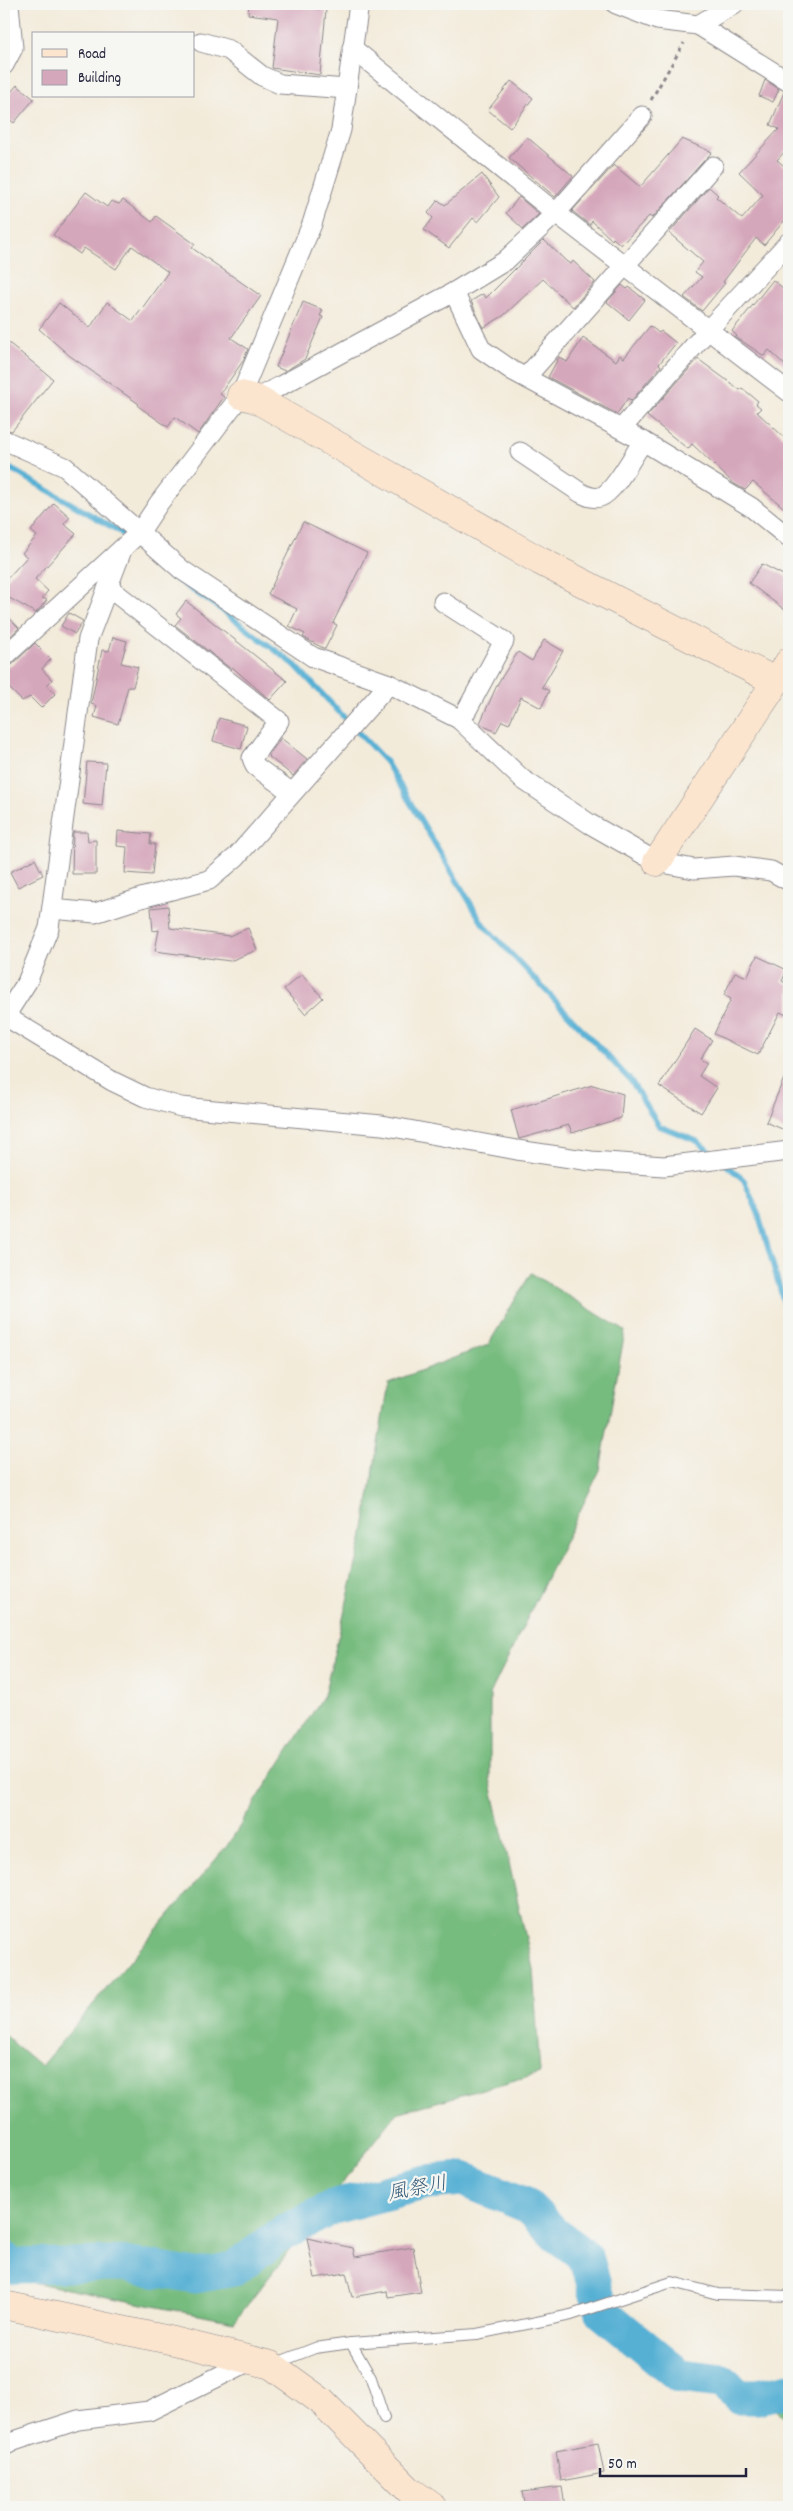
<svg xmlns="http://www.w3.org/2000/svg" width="793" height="2511" viewBox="0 0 793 2511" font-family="Dekko,'Klee One',sans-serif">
<rect width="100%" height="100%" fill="#f6f6f2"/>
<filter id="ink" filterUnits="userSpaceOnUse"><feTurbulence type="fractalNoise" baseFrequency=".02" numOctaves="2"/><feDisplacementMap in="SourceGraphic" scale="10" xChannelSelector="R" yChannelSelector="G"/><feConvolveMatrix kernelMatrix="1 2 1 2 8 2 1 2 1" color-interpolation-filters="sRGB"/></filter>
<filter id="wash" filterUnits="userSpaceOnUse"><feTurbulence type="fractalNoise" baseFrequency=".0096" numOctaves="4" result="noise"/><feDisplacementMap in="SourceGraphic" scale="20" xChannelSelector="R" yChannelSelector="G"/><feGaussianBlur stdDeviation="1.12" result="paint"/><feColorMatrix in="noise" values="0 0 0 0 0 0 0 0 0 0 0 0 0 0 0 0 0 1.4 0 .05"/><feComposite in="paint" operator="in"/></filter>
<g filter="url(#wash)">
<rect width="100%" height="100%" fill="#f3ebda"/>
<!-- forest -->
<g fill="#77bc7f" stroke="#4c6f5d">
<path d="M531,1273l94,58 -25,139 -110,224v85l43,190 7,104 -143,40 -163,209 -197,-39 -33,-3v-245l37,31 186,-220 97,-151 38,-155 26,-157 100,-38z"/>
<path d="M789,2378v43l-15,-13 -2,-15z"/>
</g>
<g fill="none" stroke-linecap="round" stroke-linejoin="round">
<!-- stream -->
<g stroke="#57b0d4" stroke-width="5.5">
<path d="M4,465l115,66 55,47 45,30 76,57 91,97 97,162 148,157 28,45 38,15 17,14"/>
<path d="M725,1164l19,16 14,33 28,97 3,4"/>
</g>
<!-- river -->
<path stroke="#57b0d4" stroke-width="35" d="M4,2259l8,7 112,-2 71,12 39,-7 49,-36 50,-26 93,-25 37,-3 63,26 30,30 21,15 10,10 15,52 78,64 42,5 17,16h19l31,-7"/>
</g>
<g id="blocks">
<!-- building -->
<g fill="#d5a7bb">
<path d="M249,4h51v3l26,3 -6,65 -48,-7 6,-50 -30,-4z"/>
<path d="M765,80l14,9 -6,13 -14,-6z"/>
<path d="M511,81l22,17 -23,30 -22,-18z"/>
<path d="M17,85l17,14 -20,24 -10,-8v-15z"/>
<path d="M784,92l5,1v54l-12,13 12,10v45l-25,30 -8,-7 -33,44 2,1 -23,28 -18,-14 18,-20 -7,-5 8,-10 -34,-29 40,-46 9,8 -2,2 26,22 21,-24 -24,-23 40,-43 -9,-4z"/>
<path d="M527,137l46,39 -18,21 -46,-39z"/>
<path d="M682,139l30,13 -60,66 -3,-2 -28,29 -8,-7 -1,2 -20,-19 -2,4 -18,-14 42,-46 26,22z"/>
<path d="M482,174l17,23 -21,25 -5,-4 -24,30 -25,-18 9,-12 -5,-5 10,-13 7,5z"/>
<path d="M86,192l21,15 4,-6 8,3 4,-4 29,22 4,-6 39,28 -3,4 69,48 -30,42 17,11 -5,12 -23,33 4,3 -26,37 -23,-17 -7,10 -30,-21 1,-2 -69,-48 -31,-27 20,-26 31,25 17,-26 26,19 35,-49 -36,-26 -16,23 -32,-21 -4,6 -27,-19z"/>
<path d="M519,197l20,17 -16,15 -17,-16z"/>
<path d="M544,240l23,22 4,2 2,-3 22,21 -22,25 -30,-28 -40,37 -20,12 -12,-27 12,-7 3,4z"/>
<path d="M773,280l16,13v76l-20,-19 -5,6 -28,-19 1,-1 -5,-5z"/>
<path d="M622,285l5,4 2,-2 16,13 -16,20 -22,-18z"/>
<path d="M303,302l20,8 -3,6 3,1 -18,42 -20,12 -9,-4z"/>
<path d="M650,326l9,7 2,-2 15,12 -17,21 2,2 -30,35 -3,-3 -11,16 -69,-37 11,-20 8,5 16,-24 33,23 4,-6 4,3z"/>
<path d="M4,339l49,40 -41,52 -8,-2z"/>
<path d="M698,359l42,31 2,-2 16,13 -2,3 5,4 -4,4 32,30v70l-36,-30 -8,8 -12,-7 -41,-39 -4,5 -41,-33z"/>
<path d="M54,503l16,14 -6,7 12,10 -41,45 13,12 -6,7 5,2 -11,13 -32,-18v-13l23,-25 -5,-4 15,-17 -6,-5z"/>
<path d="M303,522l64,31 -34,70 4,2 -12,24 -17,-9 -5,-3 2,-3 -16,-8 8,-17 -29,-15z"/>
<path d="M762,564l27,14v35l-40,-30z"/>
<path d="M186,601l101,80 -17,19 -38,-33 -1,2 -56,-44 6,-7 -5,-4z"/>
<path d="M4,612l15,16 -15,14z"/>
<path d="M69,613l14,8 -8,13 -14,-8z"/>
<path d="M113,637l14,4 -6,22 17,4 -5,20h-5l-10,37 -24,-7 3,-11 -6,-2 11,-54 7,1z"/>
<path d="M544,640l19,11 -21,36 7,4 -8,17 -20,-11 -12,27 -7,-3 -6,11 -14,-7 -2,-2 18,-40 20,-31 14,9z"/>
<path d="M35,643l16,16 -9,10 10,11 -5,5 8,9 -14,14 -11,-11 -8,4 -18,-18v-15l8,-3z"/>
<path d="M219,718l28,8 -6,23 -28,-8z"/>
<path d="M281,738l26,21 -14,17 -25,-20z"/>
<path d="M87,762l19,1 -4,43 -19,-2z"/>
<path d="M118,831l33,3 -1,10h5l-3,31 -27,-2 2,-26 -10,-1z"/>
<path d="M73,832h14l1,9 8,-1v34h-24z"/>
<path d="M35,859l8,16 -25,12 -8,-15z"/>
<path d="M168,906l2,22 59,8 19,-8 9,22 -27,11 -75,-10 4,-21 -6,1 -2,-23z"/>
<path d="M757,956l30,14 -5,11 7,4v31l-9,-4 -22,43 -44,-21 17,-35 -7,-4 11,-23 12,5z"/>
<path d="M302,974l21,24 -18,16 -21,-25z"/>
<path d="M695,1029l17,11 -12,19 7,4 -8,13 18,12 -16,25 -42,-27z"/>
<path d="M789,1066v66l-23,-10z"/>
<path d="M593,1085l30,9 -2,24 -49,15 -3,-8 -50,14 -8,-29z"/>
<path d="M307,2238l46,10 2,9 58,-10 8,45 -33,5 -1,-6 -35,6 -6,-24 -31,5z"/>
<path d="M598,2443l6,30 -43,8 -5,-30z"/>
<path d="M562,2487l3,20h-40l-3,-15z"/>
</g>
</g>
</g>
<g filter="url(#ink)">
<use href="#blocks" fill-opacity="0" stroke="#8a868a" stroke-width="1"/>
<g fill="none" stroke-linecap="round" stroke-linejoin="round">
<!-- lane casing -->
<g stroke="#8a868a" stroke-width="12">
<g id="lane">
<path d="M351,2343l20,35 13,40"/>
<path d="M274,2364l41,-16 36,-5 126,-9 60,-12 34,-7 101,-33 46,12 71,2"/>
</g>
</g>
<!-- street casing -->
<g stroke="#8a868a" stroke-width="21">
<g id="street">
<path d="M616,4l41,16 41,5 36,-21"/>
<path d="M698,25l91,57"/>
<path d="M201,42l28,8 33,26 18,8 67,5"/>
<path d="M352,48l204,165 233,179"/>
<path d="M4,65l9,-17 -4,-44"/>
<path d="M454,292l27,57 32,22 130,70 108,66 38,31"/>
<path d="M526,377l187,-211"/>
<path d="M256,399l198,-107 51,-31 51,-48 86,-97"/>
<path d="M622,428l86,-98 81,-88"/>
<path d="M4,440l61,27 117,103 131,87 76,27 70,35 63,60 68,45 67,38 37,7 40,-3 37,5 18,10"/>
<path d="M520,452l61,41c6,3 12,6 19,4 14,-4 34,-43 43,-56"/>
<path d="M108,587l171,134 -27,37 3,8 37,27"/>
<path d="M443,602l61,39 -43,80"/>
<path d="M4,657l135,-124 20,-30 82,-108 71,-171 29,-94 18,-126"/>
<path d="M52,909l43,4 46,-15 68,-18 27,-23 153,-173"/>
<path d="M5,1016l107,65 33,16 36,10 201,18 135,25 74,11 73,5 125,-15"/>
<path d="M4,1018l23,-36 22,-54 39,-289 34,-89"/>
<path d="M4,2446l10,-5 64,-21 71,-9 103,-51"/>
</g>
</g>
<!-- secondary casing -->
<g stroke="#8a868a" stroke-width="29">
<g id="secondary">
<path d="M241,395l15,4 284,162 235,120"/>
<path d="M657,862l132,-200"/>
<path d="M4,2305l170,36 97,24 50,36 88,89 24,17"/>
</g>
</g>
<!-- path -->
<path stroke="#8a868a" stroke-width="3" stroke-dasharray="4 4" stroke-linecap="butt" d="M651,100l33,-57"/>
<!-- lane -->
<use href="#lane" stroke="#fff" stroke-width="10"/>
<!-- street -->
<use href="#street" stroke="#fff" stroke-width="19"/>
<!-- secondary -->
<use href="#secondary" stroke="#fbe5cf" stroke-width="28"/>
</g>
</g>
<g text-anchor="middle" stroke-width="4.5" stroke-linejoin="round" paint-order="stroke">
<!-- water labels -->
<g font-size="20" font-style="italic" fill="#375b78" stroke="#f6f6f2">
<text transform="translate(417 2187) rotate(-11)" y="7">風祭川</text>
</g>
</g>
<!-- margin -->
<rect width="793" height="2511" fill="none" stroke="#f6f6f2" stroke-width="20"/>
<!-- legend -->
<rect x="32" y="32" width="162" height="65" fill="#f6f6f2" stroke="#a1a1a9"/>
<rect x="42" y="49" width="25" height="8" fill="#fbe5cf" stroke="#a1a1a9"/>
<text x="78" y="58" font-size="15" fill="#22223b">Road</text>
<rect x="42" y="70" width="25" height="15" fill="#d5a7bb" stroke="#a1a1a9"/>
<text x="78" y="82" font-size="15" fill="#22223b">Building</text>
<!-- scale -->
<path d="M600 2468v8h146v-8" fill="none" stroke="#22223b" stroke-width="2.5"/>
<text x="608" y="2468" font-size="15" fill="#22223b" stroke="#f6f6f2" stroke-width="4" paint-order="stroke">50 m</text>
</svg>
